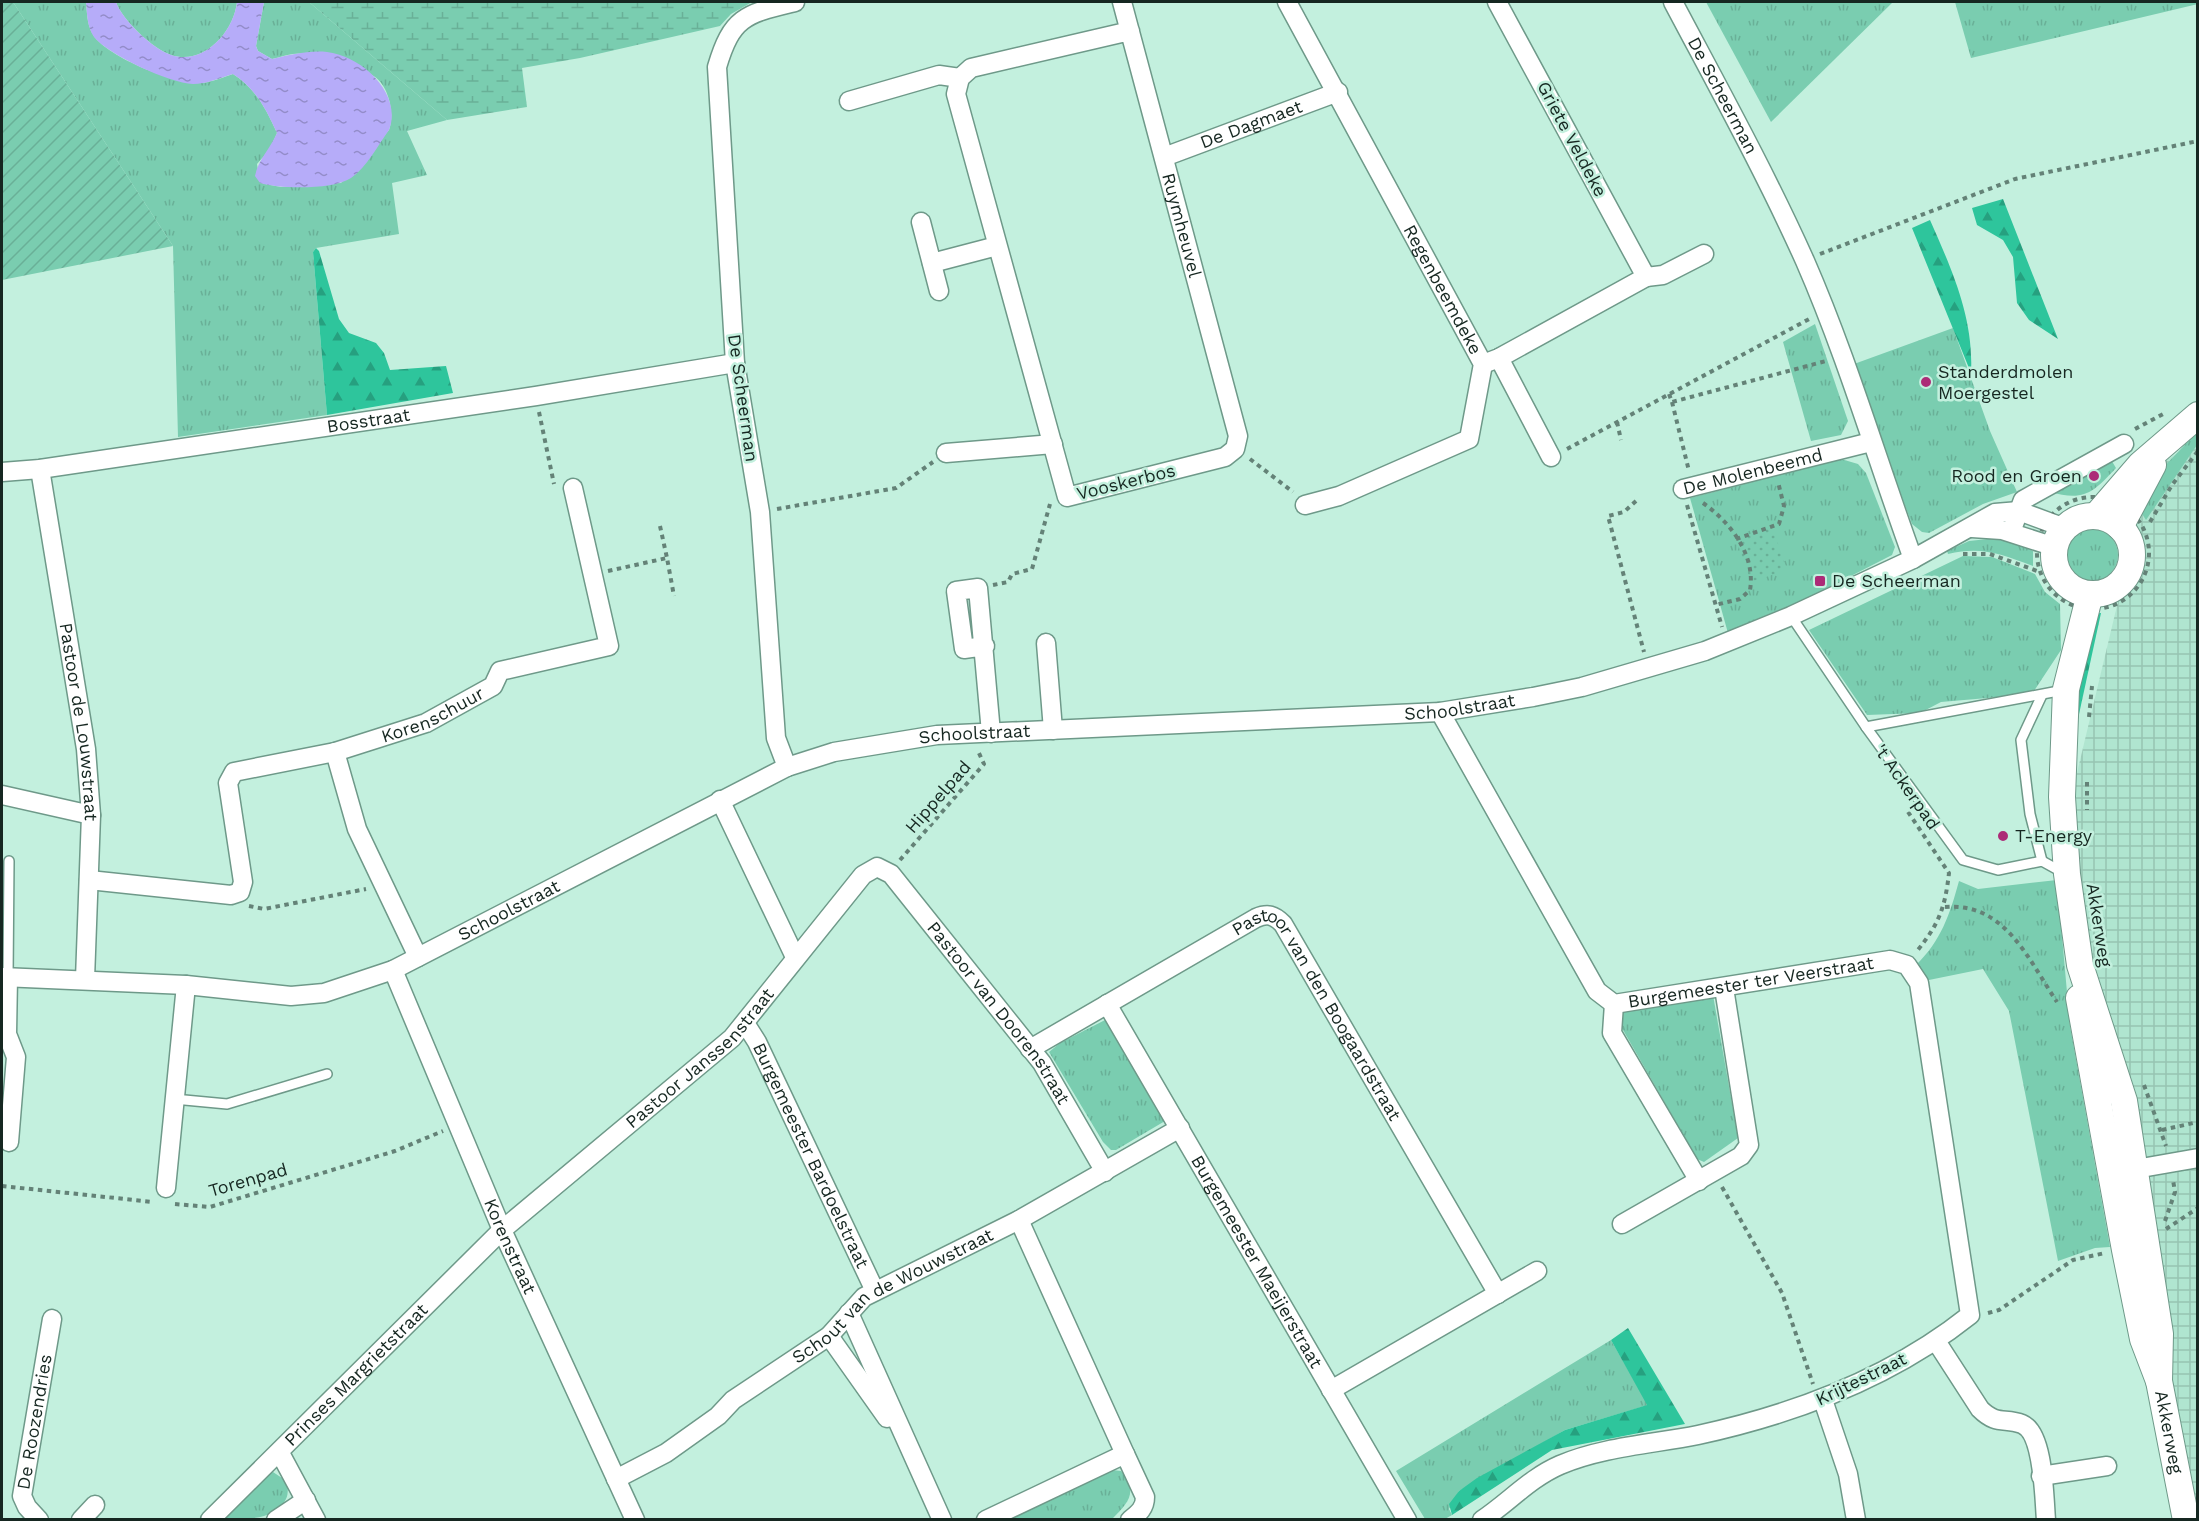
<svg xmlns="http://www.w3.org/2000/svg" width="2199" height="1521" viewBox="0 0 2199 1521" font-family="'Work Sans',sans-serif">
<defs>
<pattern id="industrial-grid" width="8" height="8" patternUnits="userSpaceOnUse" patternTransform="scale(1.5)"><rect width="8" height="8" fill="#b0e5d0"/><path d="M0 4h8M4 0v8" fill="none" stroke="#97c4b2"/></pattern>
<pattern id="grass-tufts" width="24" height="20" patternUnits="userSpaceOnUse" patternTransform="scale(1.5)"><rect width="24" height="20" fill="#7acdb0"/><path d="M3 7l-1-3M5 7V3M7 7l1-3M15 17l-1-3M17 17v-4M19 17l1-3" fill="none" stroke="#69b097"/></pattern>
<pattern id="forest-firs" width="22" height="20" patternUnits="userSpaceOnUse" patternTransform="scale(1.5)"><rect width="22" height="20" fill="#2ec59c"/><path d="M5 1l3.5 6h-7zM16 11l3.5 6h-7z" fill="#26a07f"/></pattern>
<pattern id="wetland-marsh" width="20" height="14" patternUnits="userSpaceOnUse" patternTransform="scale(1.5)"><rect width="20" height="14" fill="#7acdb0"/><path d="M1 5h8M5 5V1M11 12h8M15 12V8" fill="none" stroke="#69b097"/></pattern>
<pattern id="park-dots" width="8" height="8" patternUnits="userSpaceOnUse" patternTransform="scale(1.5)"><rect width="8" height="8" fill="#7acdb0"/><path d="M2 2h.1M6 6h.1" fill="none" stroke="#69b097" stroke-width="1.8" stroke-linecap="round"/></pattern>
<pattern id="garden-furrows" width="10" height="10" patternUnits="userSpaceOnUse" patternTransform="scale(1.5)"><rect width="10" height="10" fill="#7acdb0"/><path d="M-1 1l2-2M0 10L10 0M9 11l2-2" fill="none" stroke="#69b097"/></pattern>
<pattern id="water-ripples" width="26" height="14" patternUnits="userSpaceOnUse" patternTransform="scale(1.5)"><rect width="26" height="14" fill="#b6acf9"/><path d="M2 4q2-2 4 0t4 0M15 11q2-2 4 0t4 0" fill="none" stroke="#938cc9"/></pattern>
</defs>
<rect width="100%" height="100%" fill="#c3f0de"/>
<!-- industrial -->
<path fill="url(#industrial-grid)" d="M2197,440v1079l-132,-696 84,-351z"/>
<!-- grass -->
<g fill="url(#grass-tufts)">
<path d="M13,2h73c1,10 1,22 6,31 12,23 84,52 110,50 10,-1 22,-6 31,-9 23,15 33,35 44,59l-7,16 -13,15 3,19 21,4 60,-4 48,-53c6,-16 0,-46 -17,-55 -11,-7 -54,-19 -68,-21 -9,-2 -23,3 -32,5l-14,-8 -2,-5 8,-44h45l138,118 -40,11 20,44 -35,8 7,51 -83,14 -3,4 14,163 -149,22 -5,-191z"/>
<path d="M116,2h121c-3,29 -33,64 -66,53 -18,-6 -49,-35 -55,-53z"/>
<path d="M1706,2h187l-122,120z"/>
<path d="M1955,2h242l1,2 -227,54z"/>
<path d="M1815,324l33,97 -7,14 -30,6 -28,-99z"/>
<path d="M1953,328l37,103 27,61 -34,12 -54,29 -7,-1 -10,-8 -47,-123 -11,-37z"/>
<path d="M2197,432v13l-51,75 -9,-14 21,-33z"/>
<path d="M2110,458l6,10c-24,26 -32,33 -67,24z"/>
<path d="M1841,459l17,5 8,9 29,74 -3,8 -84,43 -80,35 -38,-135z"/>
<circle cx="2092" cy="555" r="26"/>
<path d="M2006,537l27,14v15c-33,-12 -51,-20 -85,-12l-1,-3 22,-10z"/>
<path d="M1963,556l29,1 43,17 10,18 15,12 1,46 -27,41 -12,4 -81,7 -21,11 -53,2 -58,-85z"/>
<path d="M2057,880l13,146 40,221 -15,1 -37,13 -49,-250 -26,-42 -59,12 -8,-16c25,-24 34,-51 43,-84l19,8z"/>
<path d="M1713,995l25,143 -34,24 -7,-3 -82,-143 15,-9z"/>
<path d="M1107,1019l58,102 -49,29h-5l-8,-8 -54,-90 11,-9z"/>
<path d="M1611,1340l37,65 -83,25 -106,61 -10,18 3,6 -7,4h-20l-29,-48z"/>
<path d="M1112,1470l9,1c18,21 7,32 -9,48l-107,1z"/>
<path d="M273,1472l15,10c-1,4 1,11 -2,17 -10,22 -43,20 -64,21l38,-39z"/>
</g>
<!-- forest -->
<g fill="url(#forest-firs)">
<path d="M2003,199l55,140 -29,-19 -12,-17 -4,-46 -10,-17 -26,-15 -5,-17z"/>
<path d="M1930,220c22,50 44,98 41,153l-59,-145z"/>
<path d="M316,248l3,3 20,68 10,14 27,10 8,10 6,17 56,-4 7,27 -126,22 -14,-163z"/>
<path d="M2101,613l-25,115 5,-77 9,-37z"/>
<path d="M1628,1328l57,96 -133,26 -100,65 -3,-11 10,-13 18,-13 88,-48 82,-25 -36,-65z"/>
</g>
<!-- wetland -->
<path fill="url(#wetland-marsh)" d="M309,2h443l-21,12 -11,12 -140,32 -58,10 5,39 -80,13z"/>
<!-- park -->
<path fill="url(#park-dots)" d="M1772,526l15,44 -36,12 -15,-43z"/>
<!-- garden -->
<path fill="url(#garden-furrows)" d="M2,2h11l160,244 -171,34z"/>
<!-- water -->
<path fill="url(#water-ripples)" d="M86,2h30c6,18 37,47 55,53 33,11 63,-24 66,-53h27l-8,44 2,5 14,8c18,-4 37,-9 55,-7 35,4 76,42 62,78 -11,15 -22,37 -38,48 -18,12 -71,11 -91,5l-5,-7c3,-16 15,-27 22,-43 -11,-24 -21,-44 -44,-59 -13,4 -27,10 -40,10 -24,-1 -84,-29 -99,-47 -7,-10 -7,-24 -8,-35z"/>
<g fill="none" stroke-linecap="round" stroke-linejoin="round">
<!-- service casing -->
<g stroke="#6e9989" stroke-width="12">
<g id="service">
<path d="M1791,616l75,111 97,133 35,10 44,-9 20,11"/>
<path d="M1866,727l198,-37"/>
<path d="M2042,861l-12,-47 -9,-74 21,-45"/>
<path d="M8,977l1,-116"/>
<path d="M174,1099l53,5 100,-30"/>
</g>
</g>
<!-- minor casing -->
<g stroke="#6e9989" stroke-width="21">
<g id="minor">
<path id="s1" d="M1122,2l116,434 -3,13 -10,8 -158,40 -111,-403 4,-16 11,-10 159,-37"/>
<path id="s2" d="M1287,2l196,362 -14,75 -130,57 -34,9"/>
<path id="s3" d="M1673,2c45,85 92,170 132,259 42,96 72,199 108,298"/>
<path d="M849,101l90,-26 21,3"/>
<path id="s4" d="M1164,157l174,-65"/>
<path d="M921,222l18,69"/>
<path d="M932,263l65,-17"/>
<path d="M1646,277l17,-2 41,-21"/>
<path d="M1499,358l52,99"/>
<path d="M1483,364l16,-6 147,-81 -149,-275"/>
<path d="M946,453l107,-9"/>
<path id="s5" d="M40,469l46,280 5,66 -6,164"/>
<path id="s6" d="M2,472l38,-3 496,-73 199,-33"/>
<path id="s7" d="M1683,489l188,-47"/>
<path d="M1972,528l30,2 53,17"/>
<path d="M2011,532l12,-32 101,-56"/>
<path d="M1046,643l7,87"/>
<path d="M985,646l-21,3 -8,-58 22,-3 13,145"/>
<path id="s8" d="M1440,712l157,279 17,13 276,-44 17,5 12,18 51,332c-78,62 -175,99 -272,120 -45,9 -96,12 -138,30 -30,13 -51,37 -78,55"/>
<path d="M335,752l22,77 61,128"/>
<path d="M787,767l-11,-29 -16,-226 -25,-149 -18,-296c15,-51 29,-53 78,-65"/>
<path d="M2,795l89,20"/>
<path d="M720,800l75,157"/>
<path id="s9" d="M89,880l142,15 9,-3 3,-10 -15,-99 6,-11 101,-20 91,-29 67,-37 7,-15 109,-25 -36,-158"/>
<path id="s10" d="M393,970l109,260 133,290"/>
<path id="s11" d="M2,977l184,8 105,11 33,-3 69,-23 394,-203 47,-15 103,-17 503,-23 93,-15 49,-10 123,-36 86,-35 122,-57 82,-46 24,-2 46,17"/>
<path d="M8,977l-1,57 9,23 -7,85"/>
<path id="s12" d="M1107,1004l300,516"/>
<path d="M1614,1004l-2,29 87,148"/>
<path id="s13" d="M745,1023l12,19 118,249"/>
<path id="s14" d="M1030,1049l226,-131c12,-5 18,-3 27,6l215,370"/>
<path d="M2124,1171l74,-13"/>
<path d="M166,1188l20,-203"/>
<path d="M1019,1220l106,234"/>
<path d="M1622,1224l119,-68 8,-11 -25,-157"/>
<path d="M849,1313l93,207"/>
<path d="M829,1336l58,82"/>
<path d="M1936,1341l44,68c17,17 25,8 42,15 22,9 22,73 24,96"/>
<path d="M1331,1390l206,-119"/>
<path d="M1823,1400l25,74 8,46"/>
<path d="M280,1453l36,67"/>
<path d="M2041,1476l66,-10"/>
<path id="s15" d="M616,1479l50,-26 52,-37 15,-16 96,-64 35,-39 155,-77 161,-92"/>
<path id="s16" d="M39,1520l-12,-13 -5,-11 30,-177"/>
<path d="M81,1520l14,-15"/>
<path id="s17" d="M210,1520l292,-290 230,-192 131,-163 14,-8 14,7 151,189 63,109"/>
<path d="M276,1520l30,-20"/>
<path d="M986,1520l139,-66 20,43c0,11 -6,16 -15,23"/>
</g>
</g>
<!-- secondary casing -->
<g stroke="#6e9989" stroke-width="28">
<g id="secondary">
<path d="M2096,516l45,-52 57,-49"/>
<circle cx="2093" cy="555" r="39"/>
<path d="M2120,527l33,-62"/>
<path d="M2090,594l-24,95 -4,108 5,77 13,91 44,136 36,233 -1,47"/>
<path id="s18" d="M2079,998l46,252 18,89 16,42 27,139"/>
</g>
</g>
<!-- path -->
<g stroke="#648277" stroke-width="4" stroke-dasharray="4.5 4.5" stroke-linecap="butt">
<path d="M1820,254l195,-75 183,-38"/>
<path d="M1669,394l3,8 154,-41"/>
<path d="M1672,402l17,69"/>
<path d="M539,412l15,72"/>
<path d="M1617,422l4,18"/>
<path d="M2135,429l30,-16"/>
<path d="M1567,449l244,-131"/>
<path d="M1250,459l43,33"/>
<circle cx="2093" cy="553" r="56"/>
<path d="M1636,501l-12,11 -16,4 36,136"/>
<path d="M1703,503c27,19 53,52 47,87l-10,9 -25,6"/>
<path d="M1687,505l35,122"/>
<path d="M777,509l119,-21 37,-26"/>
<path d="M2150,522l22,-37 26,-34"/>
<path d="M660,526l7,32"/>
<path d="M1736,539l43,-15 5,-18 -6,-24"/>
<path d="M1963,554h27l50,18"/>
<path d="M608,571l59,-13 7,38"/>
<path d="M993,585l15,-3 4,-8 20,-5 18,-65"/>
<path d="M2089,717l3,-31"/>
<path d="M2087,782v28"/>
<path d="M1908,812l41,61c-4,35 -10,51 -32,78"/>
<path d="M900,860l84,-96 -6,-13"/>
<path d="M249,906l15,3 102,-20"/>
<path d="M1945,907c60,-5 83,52 112,95"/>
<path d="M2144,1085l22,61"/>
<path d="M2162,1130l36,-8"/>
<path d="M2,1186l151,16"/>
<path d="M1722,1187l60,106 31,91"/>
<path d="M175,1204l35,3 185,-56 48,-20"/>
<path d="M2165,1221l10,-29 -2,-12"/>
<path d="M2166,1229l32,-21"/>
<path d="M1988,1313l11,-3 74,-50 32,-7"/>
</g>
<!-- service -->
<use href="#service" stroke="#fff" stroke-width="9"/>
<!-- minor -->
<use href="#minor" stroke="#fff" stroke-width="18"/>
<!-- secondary -->
<use href="#secondary" stroke="#fff" stroke-width="26"/>
</g>
<!-- markers -->
<g fill="#ac2b77" stroke="#c3f0de" stroke-width="2">
<circle cx="1926" cy="382" r="6"/>
<circle cx="2094" cy="476" r="6"/>
<rect x="1814" y="575" width="12" height="12" rx="3"/>
<circle cx="2003" cy="836" r="6"/>
</g>
<g text-anchor="middle" stroke-width="5" stroke-linejoin="round" paint-order="stroke">
<!-- street labels -->
<g font-size="18" fill="#162721" stroke="#c3f0de">
<text dy="6" stroke="none"><textPath href="#s3" startOffset="106">De Scheerman</textPath></text>
<text dy="6" stroke="none"><textPath href="#s4" startOffset="93">De Dagmaet</textPath></text>
<text transform="translate(1572 139) rotate(62)" y="6">Griete Veldeke</text>
<text dy="6" stroke="none"><textPath href="#s1" startOffset="231">Ruymheuvel</textPath></text>
<text dy="6" stroke="none"><textPath href="#s2" startOffset="327">Regenbeemdeke</textPath></text>
<text transform="translate(743 398) rotate(82)" y="6">De Scheerman</text>
<text dy="6" stroke="none"><textPath href="#s6" startOffset="370">Bosstraat</textPath></text>
<text dy="6" stroke="none"><textPath href="#s7" startOffset="72">De Molenbeemd</textPath></text>
<text transform="translate(1126 482) rotate(-14)" y="6">Vooskerbos</text>
<text dy="6" stroke="none"><textPath href="#s11" startOffset="1516">Schoolstraat</textPath></text>
<text dy="6" stroke="none"><textPath href="#s9" startOffset="483">Korenschuur</textPath></text>
<text dy="6" stroke="none"><textPath href="#s5" startOffset="256">Pastoor de Louwstraat</textPath></text>
<text dy="6" stroke="none"><textPath href="#s11" startOffset="1030">Schoolstraat</textPath></text>
<text transform="translate(1907 787) rotate(55)" y="6">'t Ackerpad</text>
<text transform="translate(938 797) rotate(-49)" y="6">Hippelpad</text>
<text dy="6" stroke="none"><textPath href="#s11" startOffset="526">Schoolstraat</textPath></text>
<text transform="translate(2099 925) rotate(81)" y="6">Akkerweg</text>
<text dy="6" stroke="none"><textPath href="#s8" startOffset="480">Burgemeester ter Veerstraat</textPath></text>
<text dy="6" stroke="none"><textPath href="#s17" startOffset="1128">Pastoor van Doorenstraat</textPath></text>
<text dy="6" stroke="none"><textPath href="#s14" startOffset="376">Pastoor van den Boogaardstraat</textPath></text>
<text dy="6" stroke="none"><textPath href="#s17" startOffset="674">Pastoor Janssenstraat</textPath></text>
<text dy="6" stroke="none"><textPath href="#s13" startOffset="148">Burgemeester Bardoelstraat</textPath></text>
<text transform="translate(248 1180) rotate(-16)" y="6">Torenpad</text>
<text dy="6" stroke="none"><textPath href="#s10" startOffset="300">Korenstraat</textPath></text>
<text dy="6" stroke="none"><textPath href="#s12" startOffset="298">Burgemeester Maeijerstraat</textPath></text>
<text dy="6" stroke="none"><textPath href="#s15" startOffset="334">Schout van de Wouwstraat</textPath></text>
<text dy="6" stroke="none"><textPath href="#s17" startOffset="206">Prinses Margrietstraat</textPath></text>
<text transform="translate(1861 1379) rotate(-26)" y="6">Krijtestraat</text>
<text dy="6" stroke="none"><textPath href="#s16" startOffset="105">De Roozendries</textPath></text>
<text dy="6" stroke="none"><textPath href="#s18" startOffset="444">Akkerweg</textPath></text>
</g>
<!-- poi labels -->
<g font-size="18" fill="#162721" stroke="#c3f0de" text-anchor="start">
<text x="1938" y="378">Standerdmolen<tspan x="1938" dy="21">Moergestel</tspan></text>
<text x="2082" y="482" text-anchor="end">Rood en Groen</text>
<text x="1832" y="587">De Scheerman</text>
<text x="2015" y="842">T-Energy</text>
</g>
</g>
<!-- border -->
<rect width="2199" height="1521" fill="none" stroke="#162721" stroke-width="6"/>
</svg>
